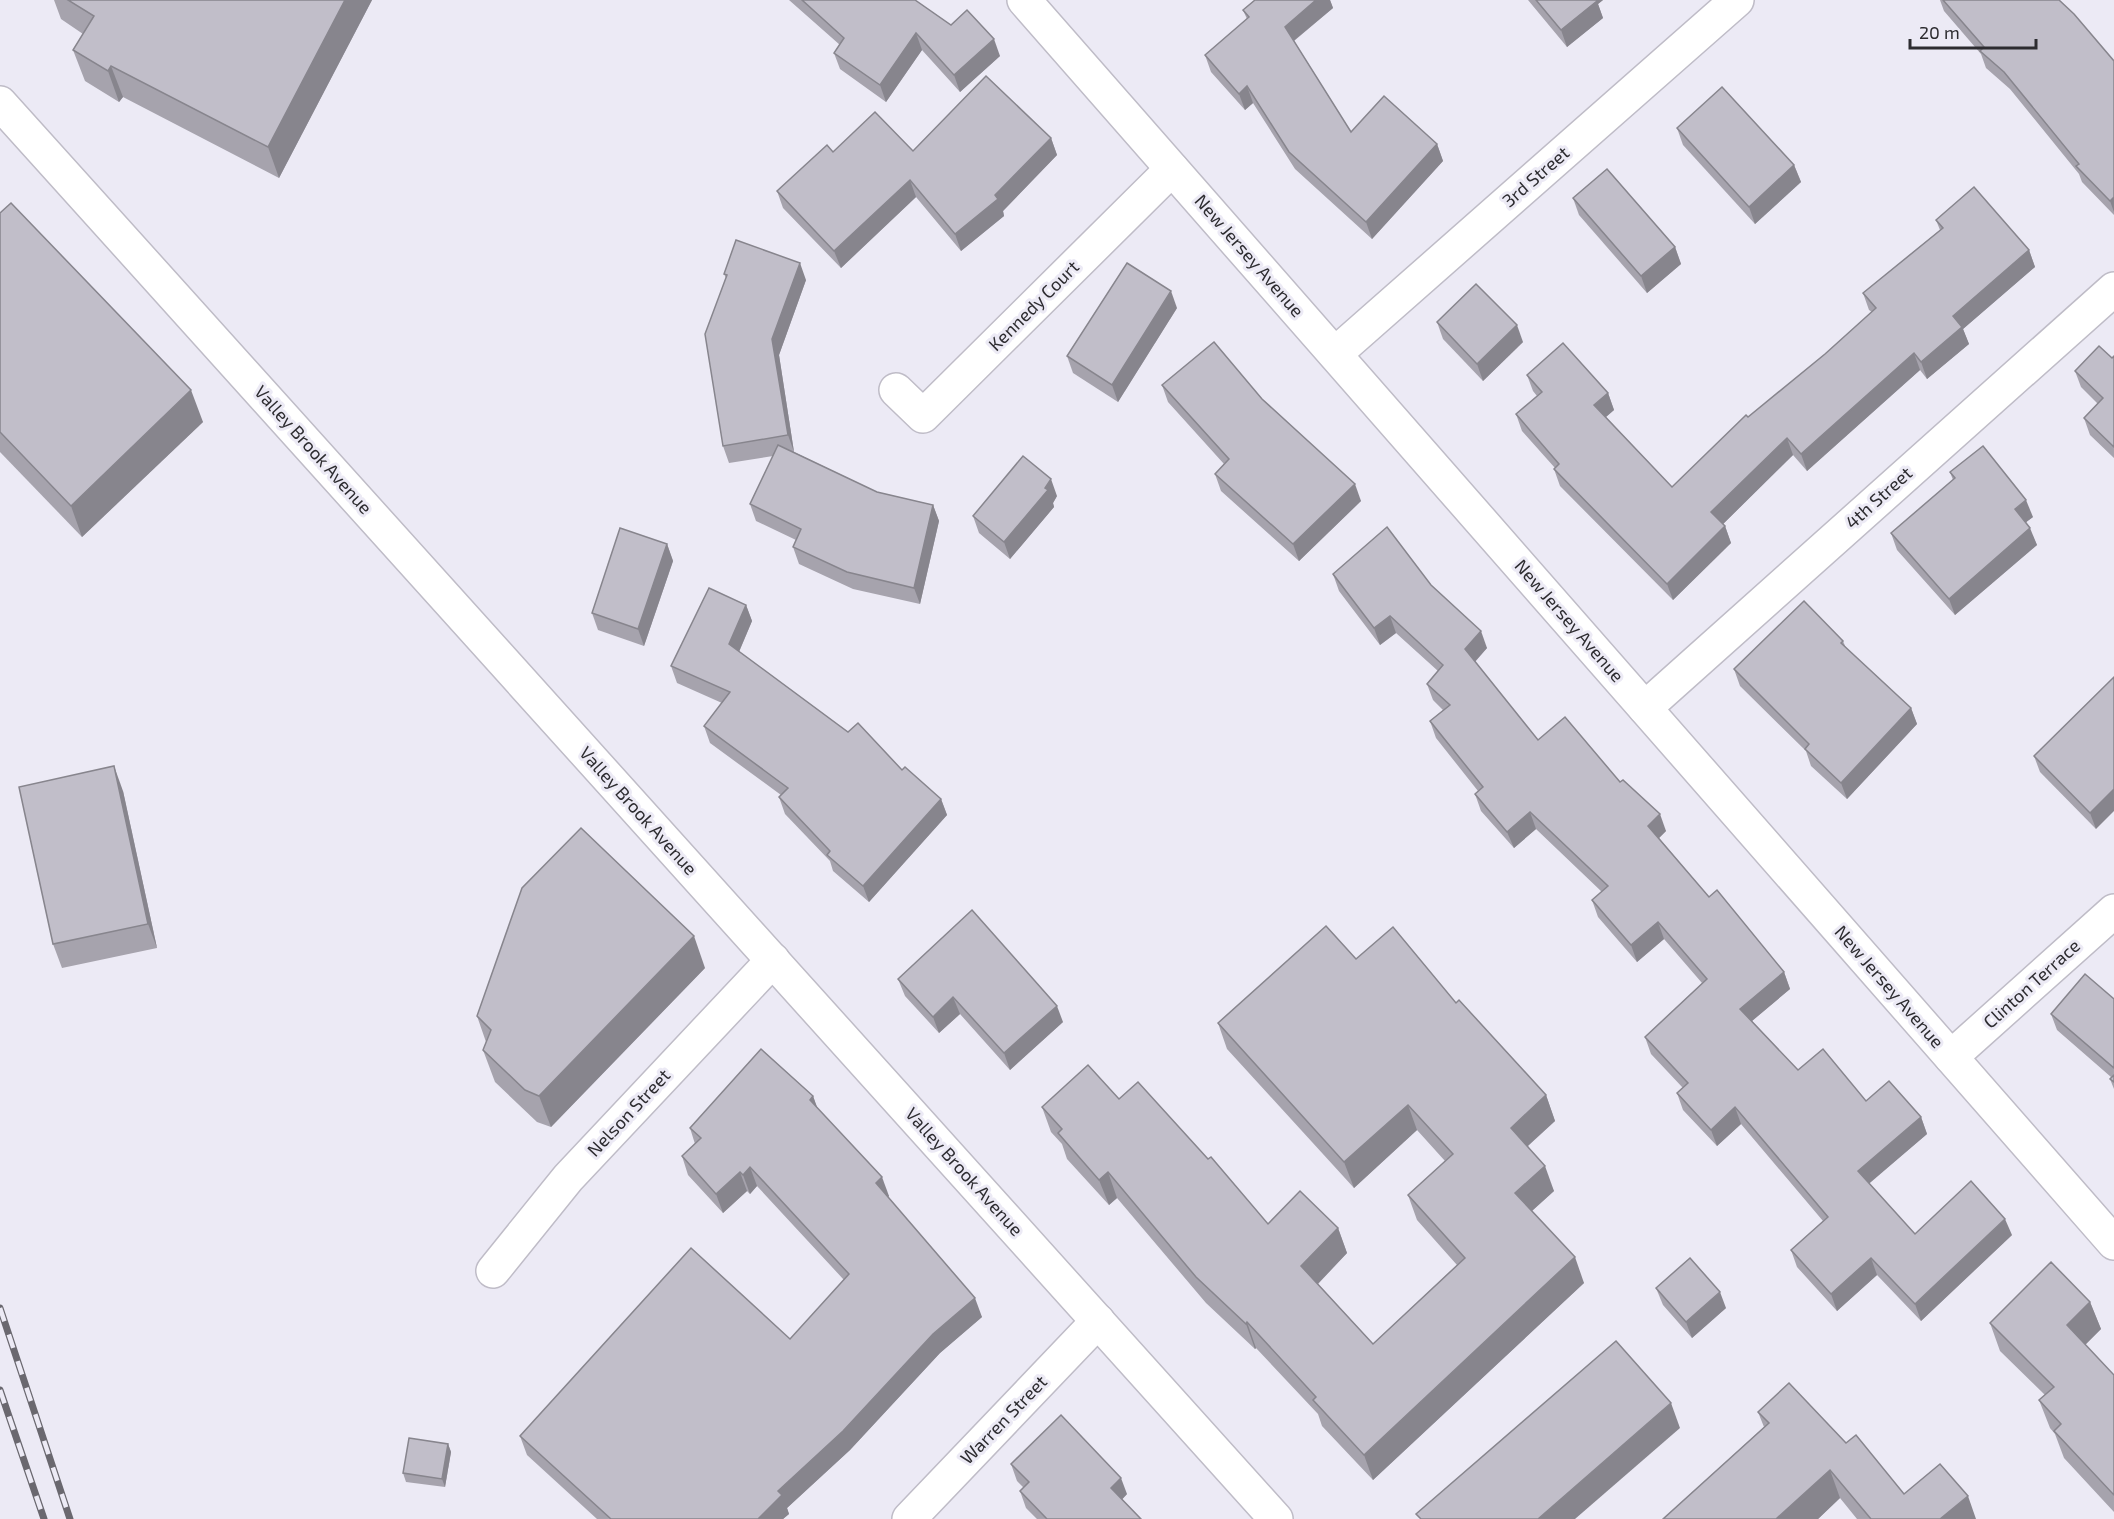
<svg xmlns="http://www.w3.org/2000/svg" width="2114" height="1519" viewBox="0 0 2114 1519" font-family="'Exo 2',sans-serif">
<rect width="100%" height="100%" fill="#eceaf5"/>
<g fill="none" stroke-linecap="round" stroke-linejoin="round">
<!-- minor casing -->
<g stroke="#bfbcc7" stroke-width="36">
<g id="minor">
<path d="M1024,0l1090,1243"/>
<path d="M0,103l1276,1416"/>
<path d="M1335,354l402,-354"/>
<path d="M896,390l27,26 249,-247"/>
<path d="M1645,708l469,-419"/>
<path d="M1951,1057l163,-146"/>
<path d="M493,1271l75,-93 205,-218"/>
<path d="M909,1519l189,-198"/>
</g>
</g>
<!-- minor -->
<use href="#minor" stroke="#fff" stroke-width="33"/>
<!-- rail casing -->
<g stroke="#6a686f" stroke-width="7">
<g id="rail">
<path d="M0,1308l70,211"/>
<path d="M0,1390l44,129"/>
</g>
</g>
<!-- rail -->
<use href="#rail" stroke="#eceaf5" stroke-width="4.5" stroke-dasharray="14" stroke-linecap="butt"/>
</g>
<!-- wall -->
<g fill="#a6a3ad">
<path d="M54,0h318l-93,178 -156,-81 -4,5 -34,-21 -12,-31 10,-16 -22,-15z"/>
<path d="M789,0h126l36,25 49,31 -40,36 -38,-42 -36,52 -46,-33 -6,-16 6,-8z"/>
<path d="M1255,0h75l3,8 -39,33 57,91 86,12 6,17 -71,78 -77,-70 -42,-66 -8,7 -34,-38 -6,-17 42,-36 -4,-9z"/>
<path d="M1528,0h75l-5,4 5,14 -36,29z"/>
<path d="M1940,0h119l55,61v154l-32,-33 -3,-8 -69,-85 -24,-21 -5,-14 -37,-43z"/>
<path d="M1677,128l117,37 7,17 -46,42 -72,-79z"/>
<path d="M1051,138l6,17 -54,56 1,5 -43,35 -45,-54 -75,71 -58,-60 -6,-17 56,-39 80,-1z"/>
<path d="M1573,198l102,49 6,17 -34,29 -68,-78z"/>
<path d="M0,213l203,209 -121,115 -82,-85z"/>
<path d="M1936,220l93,30 6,17 -72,62 6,15 -42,35 -7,-9 -113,101 -14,-16 -70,69 2,2 6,17 -58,57 -113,-114 -6,-17 1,-1 -33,-37 -6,-17 21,-18 -4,-5 -6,-16 81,18 6,17 -8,7 66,70 76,-70 77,-63 47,-42 -3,-2 -6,-17 77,-63z"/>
<path d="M724,274l82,6 -27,75 15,97 83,40 56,13 6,16 -19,83 -67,-15 -54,-25 -6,-17 3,-7 -40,-19 -6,-17 23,-48 -44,7 -6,-17 3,-168z"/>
<path d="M1177,308l-59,94 -45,-29 -6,-17z"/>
<path d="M1437,322l86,20 -40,39 -40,-42z"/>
<path d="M2114,356v102l-24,-23 -6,-17 14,-14 -17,-17 -6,-16 37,-13z"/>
<path d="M1162,385l100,14 99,102 -62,60 -78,-70 -6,-17 9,-10 -56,-62z"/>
<path d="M1950,472l83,45 -7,5 11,23 -82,70 -58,-65 -6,-17 62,-53z"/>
<path d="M1057,496l-4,7 1,4 -44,52 -31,-26 -6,-17z"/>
<path d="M667,544l6,17 -29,85 -46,-16 -6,-17z"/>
<path d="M1333,574l98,11 56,63 -12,14 63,78 82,42 46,49 -7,7 50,59 75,75 6,17 -38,32 46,49 68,31 55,16 6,17 -58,49 46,51 97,1 -91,86 -44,-46 -40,36 -40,-44 -6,-17 32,-29 -82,-97 -24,22 -34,-36 -6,-17 6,-5 -32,-34 -6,-17 57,-54 -38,-44 -27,23 -39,-45 -6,-17 10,-8 -66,-63 -22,19 -33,-37 -6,-17 3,-3 -42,-53 -6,-17 13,-11 -10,-10 -6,-16 11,-13 -42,-38 -16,12 -41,-54z"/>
<path d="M746,605l6,16 -13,31 109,80 93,67 6,16 -78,87 -36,-31 -3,-10 -45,-47 -6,-17 2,-2 -71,-52 -6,-17 18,-23 -45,-20 -6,-17z"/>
<path d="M1843,641l3,7 65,60 6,16 -70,75 -36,-33 -5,-15 -66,-65 -6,-17z"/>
<path d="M2114,677l-18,152 -56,-57 -6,-16z"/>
<path d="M123,791l34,157 -95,20 -9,-24z"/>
<path d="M1356,959l100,44 90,92 9,26 -27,25 26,45 -22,20 52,72 -211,197 -51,-54 -4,-12 -62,-66 -1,1 -49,-46 -89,-105 -8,7 -42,-46 -5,-15 -11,-12 -9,-25 77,-8 89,60 60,65 70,4 9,25 -29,31 55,60 84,-79 -40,-45 -9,-25 37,-34 -28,-31 -63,58 -127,-139 -9,-26z"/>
<path d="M705,968l-154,159 -14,-5 -42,-40 -12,-32 3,-8 -9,-26z"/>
<path d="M898,979l165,43 -53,48 -50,-56 -21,19 -34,-37z"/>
<path d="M2114,999v90l-4,-10 1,-2 -54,-47 -6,-16z"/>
<path d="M813,1096l4,12 72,88 -1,1 94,120 -42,36 -90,97 -63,58 2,6 -6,5h-186l-70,-64 -7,-19 270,-97 54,-59 -87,-94 -7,8 -3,-3 -24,22 -35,-38 -6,-19 13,-12 -5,-16z"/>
<path d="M1656,1288l70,20 -34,30 -29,-33z"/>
<path d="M2090,1302l11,27 -16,16 29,30v137l-50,-54 -9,-24 -5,-6 -11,-28 6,-5 -45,-44 -10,-28z"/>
<path d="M1758,1412l88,31 58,51 72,25h-119l-17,-21 -22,21h-155l101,-92z"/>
<path d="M448,1444l3,8 -6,35 -39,-5 -3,-9z"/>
<path d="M1011,1464l116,30 -5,5 19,20h-104l-11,-11 -6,-17 4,-3 -7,-7z"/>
</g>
<!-- shaded-wall -->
<g fill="#87858d">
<path d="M345,0h27l-93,178 -11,-31z"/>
<path d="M1316,0h14l3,8 -42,35 -6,-16z"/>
<path d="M1592,0h11l-5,4 5,14 -36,29 -6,-17z"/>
<path d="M916,33l6,17 -36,52 -6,-17z"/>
<path d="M994,39l6,17 -40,36 -6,-17z"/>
<path d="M111,66l12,31 -4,5 -11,-31z"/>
<path d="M1247,86l6,17 -8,7 -6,-16z"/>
<path d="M1051,138l6,17 -54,56 1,5 -43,35 -6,-17 40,-39z"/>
<path d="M1437,144l6,17 -71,78 -6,-17z"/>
<path d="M1794,165l7,17 -46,42 -6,-17z"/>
<path d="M910,180l6,17 -75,71 -7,-17z"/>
<path d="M2114,197v15l-4,-11z"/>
<path d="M1675,247l6,17 -34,29 -6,-17z"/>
<path d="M2029,250l6,17 -72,62 6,15 -42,35 -6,-17 32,-46z"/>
<path d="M800,263l6,17 -27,75 15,97 -6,-17 -16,-96z"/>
<path d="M1171,291l6,17 -59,94 -6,-17z"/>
<path d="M1517,325l6,17 -40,39 -6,-17z"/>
<path d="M1914,353l6,17 -113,101 -6,-17z"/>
<path d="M191,390l12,32 -121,115 -11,-31z"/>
<path d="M1608,393l6,17 -14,12 -6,-17z"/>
<path d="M1787,438l6,17 -75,74 -7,-17z"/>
<path d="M1051,479l6,17 -4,7 1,4 -44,52 -6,-17 41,-54z"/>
<path d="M1355,484l6,17 -62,60 -6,-17z"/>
<path d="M2026,500l7,17 -12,9 -6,-17z"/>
<path d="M933,505l6,16 -19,83 -6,-16z"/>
<path d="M1725,526l6,17 -58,57 -6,-16z"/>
<path d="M2030,528l7,17 -82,70 -6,-16z"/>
<path d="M667,544l6,17 -29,85 -6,-17z"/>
<path d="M746,605l6,16 -17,40 -6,-17z"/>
<path d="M1390,616l6,17 -16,12 -6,-17z"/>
<path d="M1481,631l6,17 -16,18 -6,-17z"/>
<path d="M1911,708l6,16 -70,75 -6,-16z"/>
<path d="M114,766l9,25 34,157 -9,-24z"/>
<path d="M2114,789v22l-18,18 -6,-16z"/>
<path d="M941,799l6,16 -78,87 -6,-16z"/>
<path d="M1530,812l6,17 -22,19 -7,-16z"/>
<path d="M1660,814l6,17 -12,12 -6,-17z"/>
<path d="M1658,922l6,17 -27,23 -6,-17z"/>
<path d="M694,936l11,32 -154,159 -12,-31z"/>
<path d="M1784,972l6,17 -44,37 -6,-17z"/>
<path d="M953,997l7,17 -21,19 -6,-16z"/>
<path d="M1057,1006l6,16 -53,48 -6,-17z"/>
<path d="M1546,1095l9,26 -35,32 -9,-25z"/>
<path d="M813,1096l7,19 -10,-15z"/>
<path d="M1408,1105l9,25 -63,58 -10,-26z"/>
<path d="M1735,1107l6,17 -24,22 -6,-16z"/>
<path d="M1921,1117l6,17 -63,54 -6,-17z"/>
<path d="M1545,1166l9,25 -30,27 -9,-25z"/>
<path d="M750,1167l7,19 -7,8 -7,-19z"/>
<path d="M740,1172l7,19 -24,22 -7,-19z"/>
<path d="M1108,1172l9,26 -8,7 -10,-25z"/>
<path d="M882,1177l7,19 -6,6 -7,-19z"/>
<path d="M2005,1219l7,16 -91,86 -6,-17z"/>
<path d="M1338,1228l9,25 -37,39 -9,-26z"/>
<path d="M1575,1257l9,26 -211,197 -9,-25z"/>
<path d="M1871,1258l6,17 -40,36 -6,-17z"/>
<path d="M1720,1292l6,16 -34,30 -6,-16z"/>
<path d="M975,1298l7,19 -42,36 -90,97 -63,58 2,6 -6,5h-25l20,-28 155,-157z"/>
<path d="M2090,1302l11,27 -24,24 -10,-28z"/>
<path d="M1247,1322l9,26 -1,1 -9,-25z"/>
<path d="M1671,1403l9,25 -105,91h-37z"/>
<path d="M448,1444l3,8 -6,35 -3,-8z"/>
<path d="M1830,1470l10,28 -22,21h-42z"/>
<path d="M1121,1478l6,16 -10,11 -6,-17z"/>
<path d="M1968,1496l8,23h-36z"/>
</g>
<!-- building -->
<g fill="#c1bec9" stroke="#87858d" stroke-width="1.5">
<path d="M68,0h277l-77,147 -157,-81 -3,5 -35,-21 21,-34z"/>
<path d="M802,0h113l36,25 16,-15 27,29 -40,36 -38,-42 -36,52 -46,-32 10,-15z"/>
<path d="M1255,0h61l-31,27 66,105 33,-36 53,48 -71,78 -77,-70 -42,-66 -8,8 -34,-39 44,-38 -6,-7z"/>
<path d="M1536,0h60l1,1 -36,29z"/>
<path d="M1943,0h116l15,14 40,47v136l-4,4 -34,-35 3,-2 -75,-92 -24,-21 4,-4z"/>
<path d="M986,76l65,62 -56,57 3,4 -43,35 -45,-54 -76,71 -57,-60 50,-46 6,7 42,-40 38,39z"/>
<path d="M1722,87l72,78 -45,42 -72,-79z"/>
<path d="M1607,169l68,78 -34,29 -68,-78z"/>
<path d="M1974,187l55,63 -76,66 9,11 -41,35 -7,-9 -113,101 -14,-16 -76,74 14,14 -58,58 -113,-115 5,-5 -43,-50 26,-22 -15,-17 36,-32 45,50 -14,12 78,82 74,-72 2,2 77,-63 51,-46 -13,-15 80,-65 -7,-8z"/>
<path d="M11,203l180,187 -120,116 -71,-74v-219z"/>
<path d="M736,240l64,23 -28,76 16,96 -65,11 -18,-112 22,-59 -3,-1z"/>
<path d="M1127,263l44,28 -59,94 -45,-29z"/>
<path d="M1476,284l41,41 -40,39 -40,-42z"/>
<path d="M1214,342l48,57 93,85 -62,60 -78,-70 14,-15 -67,-74z"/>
<path d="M2099,346l13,12 2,-2v91l-30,-29 19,-20 -28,-27z"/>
<path d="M778,445l99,47 56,13 -19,83 -67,-16 -54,-25 8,-18 -51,-25z"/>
<path d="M1983,446l43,54 -11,9 15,19 -81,71 -58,-66 64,-55 -5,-6z"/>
<path d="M1023,456l28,23 -6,9 3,2 -44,52 -31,-26z"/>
<path d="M1387,527l44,58 50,46 -16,18 73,91 27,-23 55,65 3,-2 37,34 -12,12 61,71 8,-7 67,82 -44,37 58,61 25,-21 43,52 23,-20 32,36 -63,54 57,63 56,-53 34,38 -90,85 -44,-46 -40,36 -40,-44 37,-33 -93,-110 -24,23 -34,-37 11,-10 -43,-46 62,-58 -49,-57 -27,23 -39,-45 16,-14 -78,-74 -23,20 -32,-38 8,-7 -53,-66 20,-16 -23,-21 16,-19 -53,-49 -16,12 -41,-54z"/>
<path d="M620,528l47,16 -29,85 -46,-16z"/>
<path d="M709,588l37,17 -17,39 119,88 10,-9 44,47 3,-3 36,32 -78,87 -36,-31 3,-4 -51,-54 9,-9 -84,-62 26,-34 -59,-26z"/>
<path d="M1804,601l39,40 -2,2 70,65 -70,75 -36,-34 4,-5 -75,-75z"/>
<path d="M2114,677v112l-24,24 -56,-57z"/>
<path d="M114,766l34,158 -95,20 -34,-157z"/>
<path d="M581,828l113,108 -155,160 -14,-6 -42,-40 8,-20 -14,-14 45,-128z"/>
<path d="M972,910l85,96 -53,47 -51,-56 -20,20 -35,-38z"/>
<path d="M1326,926l30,33 37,-32 63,76 3,-3 87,95 -35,33 34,38 -30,27 60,64 -211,198 -51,-55 3,-3 -69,-75 -1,2 -50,-47 -88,-105 -9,8 -41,-47 4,-4 -20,-22 46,-42 31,34 19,-17 70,77 3,-2 57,67 32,-33 38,37 -37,38 72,78 92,-86 -57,-63 45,-41 -45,-49 -64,57 -126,-139z"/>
<path d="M2085,974l29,25v69l-63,-54z"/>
<path d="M761,1049l52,47 -3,4 72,77 -6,6 99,115 -42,36 -90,97 -65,60 4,4 -24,24h-147l-91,-83 171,-188 99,91 59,-65 -99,-107 -7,8 -3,-3 -24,22 -34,-38 19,-18 -11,-10z"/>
<path d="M2114,1075v7l-4,-3z"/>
<path d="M1690,1258l30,34 -34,30 -30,-34z"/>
<path d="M2051,1262l39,40 -23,23 47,50v120l-60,-64 7,-7 -22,-24 15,-13 -64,-64z"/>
<path d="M1616,1341l55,62 -133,116h-117l-5,-5z"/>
<path d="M1789,1383l57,60 10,-8 48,59 36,-30 28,32 -28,23h-69l-41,-49 -54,49h-113l106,-96 -11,-11z"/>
<path d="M1061,1415l60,63 -10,10 30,31h-94l-27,-28 9,-9 -18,-18z"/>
<path d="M409,1438l39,6 -6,35 -39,-6z"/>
</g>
<g text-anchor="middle" stroke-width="6" stroke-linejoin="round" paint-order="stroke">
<!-- street labels -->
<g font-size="18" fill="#2d2c30" stroke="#eceaf5">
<text transform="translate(1536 177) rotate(-41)" y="6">3rd Street</text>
<text transform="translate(1249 256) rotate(49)" y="6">New Jersey Avenue</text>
<text transform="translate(1034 306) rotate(-45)" y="6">Kennedy Court</text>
<text transform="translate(313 450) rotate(48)" y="6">Valley Brook Avenue</text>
<text transform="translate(1879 498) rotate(-42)" y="6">4th Street</text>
<text transform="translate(1569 621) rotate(49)" y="6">New Jersey Avenue</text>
<text transform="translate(638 811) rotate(48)" y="6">Valley Brook Avenue</text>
<text transform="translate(2032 984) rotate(-42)" y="6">Clinton Terrace</text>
<text transform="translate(1889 987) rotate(49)" y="6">New Jersey Avenue</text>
<text transform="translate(629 1113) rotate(-47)" y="6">Nelson Street</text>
<text transform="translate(964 1172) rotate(48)" y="6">Valley Brook Avenue</text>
<text transform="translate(1004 1420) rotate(-46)" y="6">Warren Street</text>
</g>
</g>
<!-- scale -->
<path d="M1910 39v9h126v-9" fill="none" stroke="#2d2c30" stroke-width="3"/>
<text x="1919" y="39" font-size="18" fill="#2d2c30" stroke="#eceaf5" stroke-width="4.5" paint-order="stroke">20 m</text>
</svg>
